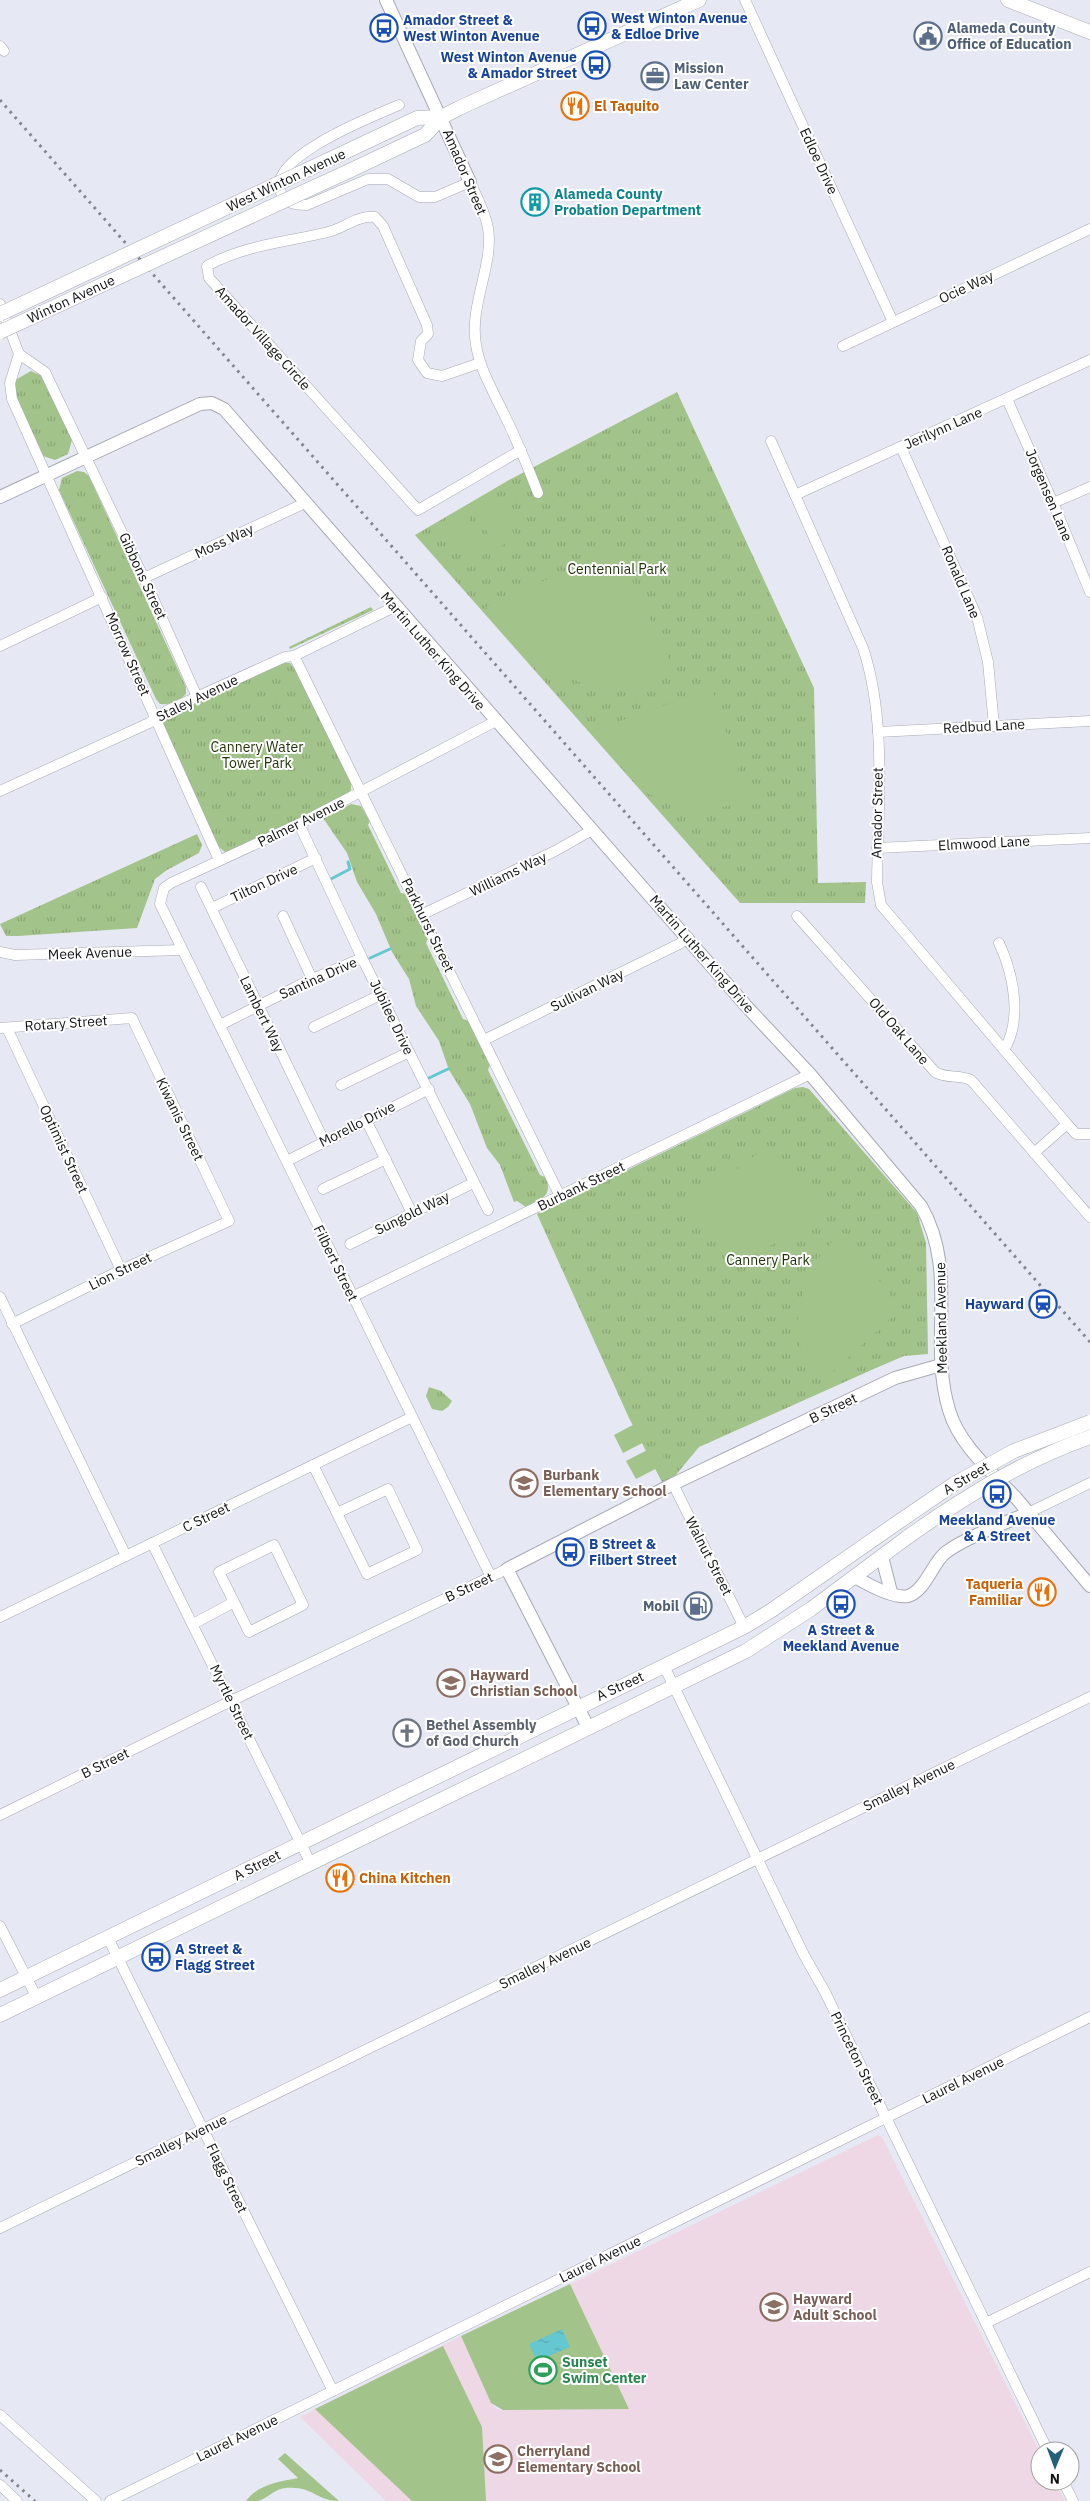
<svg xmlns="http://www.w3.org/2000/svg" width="1090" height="2501" viewBox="0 0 1090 2501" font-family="'IBM Plex Sans',sans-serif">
<defs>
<pattern id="grass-dots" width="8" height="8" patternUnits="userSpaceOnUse" patternTransform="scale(1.25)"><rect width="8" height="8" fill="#a2c389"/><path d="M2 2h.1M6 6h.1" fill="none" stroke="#8aa675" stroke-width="1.8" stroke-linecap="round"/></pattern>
<pattern id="park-tufts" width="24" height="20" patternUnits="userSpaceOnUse" patternTransform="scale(1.25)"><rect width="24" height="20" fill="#a2c389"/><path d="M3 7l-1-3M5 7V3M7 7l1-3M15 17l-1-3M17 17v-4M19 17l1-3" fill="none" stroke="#8aa675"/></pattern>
<pattern id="water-ripples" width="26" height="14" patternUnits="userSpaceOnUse" patternTransform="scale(1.25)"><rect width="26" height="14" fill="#65c7cf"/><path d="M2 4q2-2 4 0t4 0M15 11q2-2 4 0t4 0" fill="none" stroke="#57aab1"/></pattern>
</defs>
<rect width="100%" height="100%" fill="#e6e9f4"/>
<!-- education -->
<path fill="#efd8e5" d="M878,2135l4,2 158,315v29h15l10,20h-679l-86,-84 161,-81 30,67 6,6 6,1 126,-1 -59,-125z"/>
<!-- grass -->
<path fill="url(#grass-dots)" d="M371,607l2,3 -83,39 -1,-2z"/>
<!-- park -->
<g fill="url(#park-tufts)">
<path d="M31,371l11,5 30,64 -4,14 -13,6 -12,-4 -30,-67 4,-10z"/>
<path d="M677,392l137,296 4,195 48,-1 -1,21h-125l-325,-368 94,-55z"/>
<path d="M77,471l7,1 5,4 97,211v7c-7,7 -16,11 -26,10l-4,-5 -97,-209 3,-12z"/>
<path d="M280,663h10l6,7 55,112v8l-5,5 -111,55 -10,2 -6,-5 -55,-119v-7l6,-7z"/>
<path d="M351,804l10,2 9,15 -2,4 33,68 5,1 22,44 -2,5 37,76 6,2 21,44 -2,5 52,105 5,2c9,18 -4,23 -19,30l-9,-6 -3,1 -14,-37 -13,-17 -17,-44 -21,-34 -10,-29 -23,-35 -7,-27 -17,-27 -16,-38 -19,-32 -10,-29 -24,-35z"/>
<path d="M197,834l5,11 -3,8 -32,17 -12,9 -18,49 -119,8h-12l-6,-12z"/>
<path d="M803,1087l6,2 108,124 9,30 2,111 -24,2 -28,12 -177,79 -34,41 -36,-70 -92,-204 258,-126z"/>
<path d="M429,1387l12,4 11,10 -4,6 -6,4 -10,-2 -6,-13z"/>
</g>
<!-- garden -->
<g fill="#a2c389">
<path d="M495,498l21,40 -20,11 -21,-40z"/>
<path d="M466,514l21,39 -20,11 -21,-39z"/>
<path d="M617,548l59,126 -29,11 -55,2 -43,-17 -43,-34 -20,-29z"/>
<path d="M712,688l37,115 -54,8 -52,-19 -51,-61z"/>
<path d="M769,1145l54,63 -19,23 -53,23 -26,-9 -37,-39z"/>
<path d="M841,1230l60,79 -75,69 -23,-22 -7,-29 13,-57z"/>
<path d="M644,1419l10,18 -31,16 -9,-18z"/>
<path d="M657,1445l10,18 -31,16 -10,-18z"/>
<path d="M570,2284l59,125 -126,1 -12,-7 -30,-67z"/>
<path d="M443,2346l39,81 4,74h-74l-97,-92z"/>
<path d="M285,2453l54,48c-20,0 -25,-12 -44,-13 -21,-2 -22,8 -37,13 -3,0 -9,0 -12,0 13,-17 32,-19 52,-23l-20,-19z"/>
</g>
<!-- water -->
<path fill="url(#water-ripples)" d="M562,2329l8,18 -33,14 -8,-17z"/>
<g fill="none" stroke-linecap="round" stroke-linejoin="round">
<!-- stream -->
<g stroke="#65c7cf" stroke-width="3">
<path d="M331,879l19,-10 -2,-7"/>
<path d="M370,958l20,-9"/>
<path d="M429,1078l19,-9"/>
</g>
<!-- minor casing -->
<g stroke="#a6aab3" stroke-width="11">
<g id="minor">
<path d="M745,0l148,322"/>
<path d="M0,46l4,5"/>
<path d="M399,105c-25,11 -135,53 -118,88 5,11 15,12 26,12l61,-26h20l31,18h16l35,-15c7,15 15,30 18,46 6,38 -19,76 -12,117 4,25 18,48 29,71 12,25 23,51 33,77"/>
<path d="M0,304l19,50 26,18 104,217 48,108"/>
<path d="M843,346l247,-117"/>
<path d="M19,354l-9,29 2,16 207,461"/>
<path d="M480,363l-38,13 -15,-3 -9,-13 3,-19 7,-7 -1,-9 -44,-99 -8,-9c-18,-2 -30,11 -47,15 -40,10 -84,13 -121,34l2,12 209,232 103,-60"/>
<path d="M1007,399l50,113 33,80"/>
<path d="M771,441l92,207c24,72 15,158 14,234l4,23 186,219 9,10h14"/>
<path d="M901,447l76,170 11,45 6,64"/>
<path d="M795,495l295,-135"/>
<path d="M1053,503l37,-16"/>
<path d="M144,578l161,-75"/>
<path d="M0,646l102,-49"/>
<path d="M294,656l266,540"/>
<path d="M878,732l212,-11"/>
<path d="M0,791l149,-68 19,-13 117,-53 9,-1 100,-49"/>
<path d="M299,824l63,134 126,252"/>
<path d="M877,848l213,-10"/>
<path d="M201,887l123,254"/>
<path d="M212,908l104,-50"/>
<path d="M423,914l132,-63 37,-21"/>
<path d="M283,916l29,63"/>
<path d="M797,916l138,156c11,7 24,2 36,8l119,137"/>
<path d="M999,943c14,30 24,76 5,107"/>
<path d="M0,952l15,3 166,-5"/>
<path d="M220,1025l92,-46 50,-21"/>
<path d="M314,1027l68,-33"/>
<path d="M0,1028l132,-10 97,203 -108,49 -109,54"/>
<path d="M7,1028l114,242"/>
<path d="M484,1040l195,-96 9,-7"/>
<path d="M341,1085l68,-33"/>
<path d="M366,1120l46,93"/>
<path d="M1034,1153l33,-29"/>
<path d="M287,1161l142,-72"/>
<path d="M323,1189l63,-30"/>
<path d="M350,1244l123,-61"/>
<path d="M0,1297l126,259"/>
<path d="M352,1297l458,-223"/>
<path d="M313,1465l6,12 48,97 50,-24 -29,-61 -51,24"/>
<path d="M673,1484l71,143"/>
<path d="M1028,1513l62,-30"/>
<path d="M152,1543l158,319"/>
<path d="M491,1577l-331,-673 4,-16 7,-5 128,-59 197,-103"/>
<path d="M0,1617l412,-200"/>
<path d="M193,1624l41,-22 15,30 54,-27 -29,-60 -55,27 15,30"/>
<path d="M664,1666l140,289 21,37 223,459"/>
<path d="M0,1815l231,-114 276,-132"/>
<path d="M0,1926l36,70"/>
<path d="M108,1938l225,453"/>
<path d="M0,2228l1090,-531"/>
<path d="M986,2323l104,-51"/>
<path d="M0,2415l96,86"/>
<path d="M1063,2481l10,20"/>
<path d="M0,2485l17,16"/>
<path d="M110,2501l980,-484"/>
</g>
</g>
<!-- tertiary casing -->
<g stroke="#a6aab3" stroke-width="14">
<g id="tertiary">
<path d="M386,0l84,182"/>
<path d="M0,497l200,-93 12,-1 12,6 524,599 62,66 111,132c38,66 7,134 28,204 10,35 44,63 68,89 24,29 49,58 73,87"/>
<path d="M882,1557l9,35"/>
<path d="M855,1577c12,7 39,22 53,19 17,-5 24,-32 37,-43 19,-15 60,-30 83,-40"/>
<path d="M588,1727l-81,-158 166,-85 222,-106 46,-13"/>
</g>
</g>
<!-- secondary casing -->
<g stroke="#a6aab3" stroke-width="15">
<g id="secondary">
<path d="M1008,0l82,32"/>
<path d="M343,153l74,-35 25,-1"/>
<path d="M349,171l76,-36 17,-18 17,-9 240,-108"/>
<path d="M0,1990l744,-363 28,-17 122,-85"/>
<path d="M0,2015l746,-364 65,-42 98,-73"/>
</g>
</g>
<!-- minor -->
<use href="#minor" stroke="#fff" stroke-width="10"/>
<!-- tertiary -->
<use href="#tertiary" stroke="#fff" stroke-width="12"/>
<!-- secondary -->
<use href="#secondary" stroke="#fff" stroke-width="14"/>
<!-- rail -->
<g stroke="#83858c" stroke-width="3" stroke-dasharray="2.5 5" stroke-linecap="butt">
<path d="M0,100l1090,1242"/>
<path d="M0,2470l35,31"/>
</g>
<!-- secondary-bridge casing -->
<g stroke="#a6aab3" stroke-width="15" stroke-linecap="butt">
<g id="secondary-bridge">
<path d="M0,314l343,-161"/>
<path d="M0,332l349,-161"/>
<path d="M894,1525l60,-41 60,-33 76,-29"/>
<path d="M909,1536c57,-40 115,-76 181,-99"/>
</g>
</g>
<!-- secondary-bridge -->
<use href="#secondary-bridge" stroke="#fff" stroke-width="14"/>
</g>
<!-- icons -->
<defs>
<g id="bus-ring" transform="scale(1.4375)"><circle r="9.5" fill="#fff" stroke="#1a4fb4" stroke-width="1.5"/><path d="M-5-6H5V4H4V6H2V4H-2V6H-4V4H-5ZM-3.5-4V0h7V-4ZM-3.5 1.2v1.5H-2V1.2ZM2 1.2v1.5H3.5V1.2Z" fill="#1a4fb4"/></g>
<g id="civic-ring" transform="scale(1.4375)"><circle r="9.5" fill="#fff" stroke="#5c6f8a" stroke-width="1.5"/><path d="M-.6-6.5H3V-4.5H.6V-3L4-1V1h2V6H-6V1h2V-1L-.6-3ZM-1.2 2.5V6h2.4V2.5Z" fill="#5c6f8a"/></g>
<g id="office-ring" transform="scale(1.4375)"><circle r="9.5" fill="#fff" stroke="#5c6f8a" stroke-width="1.5"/><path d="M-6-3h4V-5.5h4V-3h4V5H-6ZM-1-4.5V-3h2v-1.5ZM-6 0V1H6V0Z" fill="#5c6f8a"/></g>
<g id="restaurant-ring" transform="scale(1.4375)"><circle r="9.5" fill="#fff" stroke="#e8710a" stroke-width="1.5"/><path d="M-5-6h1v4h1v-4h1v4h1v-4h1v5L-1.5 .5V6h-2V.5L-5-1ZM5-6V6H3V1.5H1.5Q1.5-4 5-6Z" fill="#e8710a"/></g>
<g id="building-ring" transform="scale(1.4375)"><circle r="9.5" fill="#fff" stroke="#0f9aa8" stroke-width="1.5"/><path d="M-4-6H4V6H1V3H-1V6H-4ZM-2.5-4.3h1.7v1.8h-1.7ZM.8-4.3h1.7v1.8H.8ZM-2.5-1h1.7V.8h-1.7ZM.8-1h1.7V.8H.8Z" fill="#0f9aa8"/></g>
<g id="station-ring" transform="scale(1.4375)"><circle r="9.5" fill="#fff" stroke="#1a4fb4" stroke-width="1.5"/><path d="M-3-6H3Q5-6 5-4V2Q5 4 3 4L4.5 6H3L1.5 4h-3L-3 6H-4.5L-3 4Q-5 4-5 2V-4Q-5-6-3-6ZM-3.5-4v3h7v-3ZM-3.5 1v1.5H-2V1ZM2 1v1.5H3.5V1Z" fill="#1a4fb4"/></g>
<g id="school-ring" transform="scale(1.4375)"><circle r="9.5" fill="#fff" stroke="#8d6e63" stroke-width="1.5"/><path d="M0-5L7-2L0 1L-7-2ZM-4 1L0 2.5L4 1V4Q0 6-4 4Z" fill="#8d6e63"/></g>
<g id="fuel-ring" transform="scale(1.4375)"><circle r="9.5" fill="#fff" stroke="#5c6f8a" stroke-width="1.5"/><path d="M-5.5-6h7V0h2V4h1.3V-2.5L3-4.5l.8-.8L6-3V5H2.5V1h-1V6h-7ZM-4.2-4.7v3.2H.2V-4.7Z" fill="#5c6f8a"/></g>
<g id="church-ring" transform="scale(1.4375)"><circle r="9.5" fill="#fff" stroke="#6b7280" stroke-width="1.5"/><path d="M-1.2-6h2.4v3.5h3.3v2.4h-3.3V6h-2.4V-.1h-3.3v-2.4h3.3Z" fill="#6b7280"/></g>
<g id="stadium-ring" transform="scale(1.4375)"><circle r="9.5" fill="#fff" stroke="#2e9e5b" stroke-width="1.5"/><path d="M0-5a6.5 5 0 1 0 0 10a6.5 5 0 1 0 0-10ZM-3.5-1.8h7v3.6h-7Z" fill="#2e9e5b"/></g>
</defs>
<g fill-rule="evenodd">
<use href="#bus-ring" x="592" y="26"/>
<use href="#bus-ring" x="384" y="28"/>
<use href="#civic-ring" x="928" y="36"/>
<use href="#bus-ring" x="596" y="65"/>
<use href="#office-ring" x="655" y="76"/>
<use href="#restaurant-ring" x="575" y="106"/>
<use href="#building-ring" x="535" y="202"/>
<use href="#station-ring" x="1043" y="1304"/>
<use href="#school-ring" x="524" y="1483"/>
<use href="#bus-ring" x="997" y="1494"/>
<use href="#bus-ring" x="570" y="1552"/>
<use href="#restaurant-ring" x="1042" y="1592"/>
<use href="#bus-ring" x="841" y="1604"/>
<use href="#fuel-ring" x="698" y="1606"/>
<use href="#school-ring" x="451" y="1683"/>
<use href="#church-ring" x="407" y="1733"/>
<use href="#restaurant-ring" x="340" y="1878"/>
<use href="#bus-ring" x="156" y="1957"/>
<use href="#school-ring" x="774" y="2307"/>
<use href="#stadium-ring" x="543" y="2370"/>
<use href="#school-ring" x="498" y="2459"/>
</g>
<g text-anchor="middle" stroke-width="4" stroke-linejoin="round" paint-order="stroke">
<!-- transit labels -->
<g font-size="14" font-weight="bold" fill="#164399" stroke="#fff" text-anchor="start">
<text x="611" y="23">West Winton Avenue<tspan x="611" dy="16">&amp; Edloe Drive</tspan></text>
<text x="403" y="25">Amador Street &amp;<tspan x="403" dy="16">West Winton Avenue</tspan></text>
<text x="577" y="62" text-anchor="end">West Winton Avenue<tspan x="577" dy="16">&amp; Amador Street</tspan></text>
<text x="1024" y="1309" text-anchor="end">Hayward</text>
<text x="997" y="1525" text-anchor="middle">Meekland Avenue<tspan x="997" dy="16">&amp; A Street</tspan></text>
<text x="589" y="1549">B Street &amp;<tspan x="589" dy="16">Filbert Street</tspan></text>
<text x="841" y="1635" text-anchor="middle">A Street &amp;<tspan x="841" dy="16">Meekland Avenue</tspan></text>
<text x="175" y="1954">A Street &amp;<tspan x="175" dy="16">Flagg Street</tspan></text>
</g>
<!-- service labels -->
<g font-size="14" font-weight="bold" fill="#4e5e75" stroke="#fff" text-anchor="start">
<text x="947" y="33">Alameda County<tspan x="947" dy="16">Office of Education</tspan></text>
<text x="674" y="73">Mission<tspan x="674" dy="16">Law Center</tspan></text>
<text x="679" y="1611" text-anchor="end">Mobil</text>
</g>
<!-- food labels -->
<g font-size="14" font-weight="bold" fill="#c56008" stroke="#fff" text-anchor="start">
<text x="594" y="111">El Taquito</text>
<text x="1023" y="1589" text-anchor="end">Taqueria<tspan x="1023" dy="16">Familiar</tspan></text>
<text x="359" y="1883">China Kitchen</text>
</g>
<!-- street labels -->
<g font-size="14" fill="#111215" stroke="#fff">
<text transform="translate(819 161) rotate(65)" y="5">Edloe Drive</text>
<text transform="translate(465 172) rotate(67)" y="5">Amador Street</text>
<text transform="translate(286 180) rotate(-25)" y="5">West Winton Avenue</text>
<text transform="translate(966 287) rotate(-25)" y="5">Ocie Way</text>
<text transform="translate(71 299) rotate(-25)" y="5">Winton Avenue</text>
<text transform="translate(263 338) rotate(48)" y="5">Amador Village Circle</text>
<text transform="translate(943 428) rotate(-24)" y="5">Jerilynn Lane</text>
<text transform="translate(1049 495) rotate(67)" y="5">Jorgensen Lane</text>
<text transform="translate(224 541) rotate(-25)" y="5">Moss Way</text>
<text transform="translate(143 576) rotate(65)" y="5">Gibbons Street</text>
<text transform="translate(961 582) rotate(67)" y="5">Ronald Lane</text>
<text transform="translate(433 651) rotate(49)" y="5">Martin Luther King Drive</text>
<text transform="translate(128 654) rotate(66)" y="5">Morrow Street</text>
<text transform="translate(197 698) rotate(-26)" y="5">Staley Avenue</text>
<text transform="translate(984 726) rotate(-3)" y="5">Redbud Lane</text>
<text transform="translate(877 813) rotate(-89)" y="5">Amador Street</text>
<text transform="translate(301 822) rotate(-26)" y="5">Palmer Avenue</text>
<text transform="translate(984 843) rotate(-3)" y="5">Elmwood Lane</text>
<text transform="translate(508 874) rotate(-26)" y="5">Williams Way</text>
<text transform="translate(264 883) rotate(-25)" y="5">Tilton Drive</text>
<text transform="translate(428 925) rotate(64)" y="5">Parkhurst Street</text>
<text transform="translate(90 953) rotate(-2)" y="5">Meek Avenue</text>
<text transform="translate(702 954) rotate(49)" y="5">Martin Luther King Drive</text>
<text transform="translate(318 978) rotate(-24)" y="5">Santina Drive</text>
<text transform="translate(587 990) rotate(-26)" y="5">Sullivan Way</text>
<text transform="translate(262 1014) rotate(64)" y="5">Lambert Way</text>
<text transform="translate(392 1017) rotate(64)" y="5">Jubilee Drive</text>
<text transform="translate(66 1023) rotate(-4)" y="5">Rotary Street</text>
<text transform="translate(899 1031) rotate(49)" y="5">Old Oak Lane</text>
<text transform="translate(180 1119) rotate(64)" y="5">Kiwanis Street</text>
<text transform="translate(357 1124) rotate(-27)" y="5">Morello Drive</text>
<text transform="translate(64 1149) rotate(65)" y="5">Optimist Street</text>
<text transform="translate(581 1186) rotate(-26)" y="5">Burbank Street</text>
<text transform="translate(412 1213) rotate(-26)" y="5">Sungold Way</text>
<text transform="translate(336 1263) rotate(64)" y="5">Filbert Street</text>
<text transform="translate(120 1271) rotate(-26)" y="5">Lion Street</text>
<text transform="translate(941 1318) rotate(-91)" y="5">Meekland Avenue</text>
<text transform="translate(833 1408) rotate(-26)" y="5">B Street</text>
<text transform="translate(966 1478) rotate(-31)" y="5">A Street</text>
<text transform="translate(206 1517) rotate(-26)" y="5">C Street</text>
<text transform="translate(709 1556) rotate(63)" y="5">Walnut Street</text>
<text transform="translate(469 1587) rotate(-25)" y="5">B Street</text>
<text transform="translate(620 1686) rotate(-25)" y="5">A Street</text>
<text transform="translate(232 1702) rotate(64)" y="5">Myrtle Street</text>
<text transform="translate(105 1763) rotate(-26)" y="5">B Street</text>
<text transform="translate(909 1785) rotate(-26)" y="5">Smalley Avenue</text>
<text transform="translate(257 1865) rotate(-27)" y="5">A Street</text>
<text transform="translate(545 1963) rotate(-26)" y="5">Smalley Avenue</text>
<text transform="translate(857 2058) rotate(64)" y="5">Princeton Street</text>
<text transform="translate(963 2080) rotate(-26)" y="5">Laurel Avenue</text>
<text transform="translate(181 2140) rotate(-26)" y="5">Smalley Avenue</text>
<text transform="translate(227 2178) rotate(64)" y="5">Flagg Street</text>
<text transform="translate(600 2259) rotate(-26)" y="5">Laurel Avenue</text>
<text transform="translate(237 2438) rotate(-26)" y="5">Laurel Avenue</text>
</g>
<!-- culture labels -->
<g font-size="14" font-weight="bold" fill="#0d838f" stroke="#fff" text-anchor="start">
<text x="554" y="199">Alameda County<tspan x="554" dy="16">Probation Department</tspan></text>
</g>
<!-- park labels -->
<g font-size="14" fill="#1c3205" stroke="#fff">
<text x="617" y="574">Centennial Park</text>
<text x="257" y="752">Cannery Water<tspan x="257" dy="16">Tower Park</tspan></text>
<text x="768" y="1265">Cannery Park</text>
</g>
<!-- education labels -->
<g font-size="14" font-weight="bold" fill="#785e54" stroke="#fff" text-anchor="start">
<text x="543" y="1480">Burbank<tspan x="543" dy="16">Elementary School</tspan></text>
<text x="470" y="1680">Hayward<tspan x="470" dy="16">Christian School</tspan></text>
<text x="793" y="2304">Hayward<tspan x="793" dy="16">Adult School</tspan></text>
<text x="517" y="2456">Cherryland<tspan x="517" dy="16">Elementary School</tspan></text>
</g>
<!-- worship labels -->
<g font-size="14" font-weight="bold" fill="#5b616d" stroke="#fff" text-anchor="start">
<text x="426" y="1730">Bethel Assembly<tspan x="426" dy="16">of God Church</tspan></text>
</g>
<!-- leisure labels -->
<g font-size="14" font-weight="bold" fill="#27864d" stroke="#fff" text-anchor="start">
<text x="562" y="2367">Sunset<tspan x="562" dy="16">Swim Center</tspan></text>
</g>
</g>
<!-- north arrow -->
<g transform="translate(1055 2466) rotate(181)"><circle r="24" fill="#ffffff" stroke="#a0a0a1"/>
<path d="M0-4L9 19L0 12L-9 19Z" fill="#246178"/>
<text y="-8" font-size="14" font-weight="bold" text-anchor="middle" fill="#111215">N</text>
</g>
</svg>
